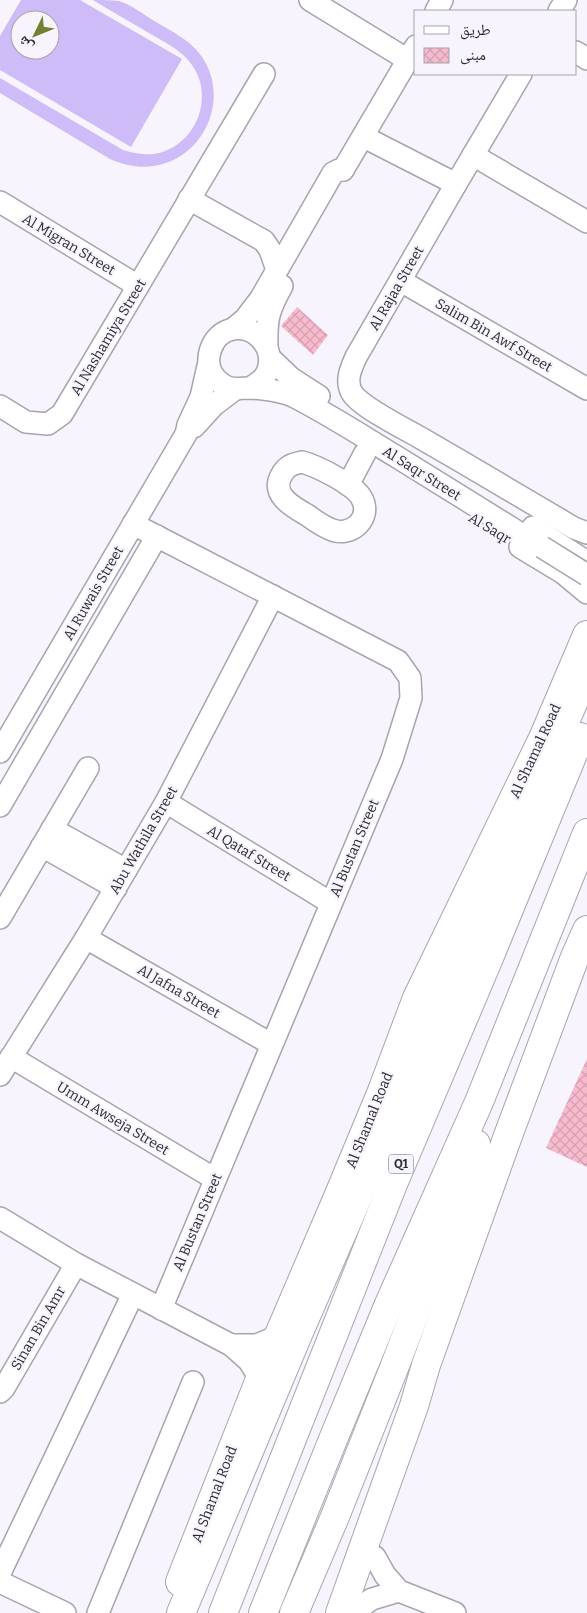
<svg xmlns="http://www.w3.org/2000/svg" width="587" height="1613" viewBox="0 0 587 1613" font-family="Bitter,'Noto Naskh Arabic',serif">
<defs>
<pattern id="building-cross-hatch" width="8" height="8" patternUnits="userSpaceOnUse" patternTransform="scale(1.25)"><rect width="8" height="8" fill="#f8bbcd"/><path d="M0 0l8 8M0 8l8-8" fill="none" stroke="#d5a1b0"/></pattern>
</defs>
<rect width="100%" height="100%" fill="#f7f4fd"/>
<!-- pitch -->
<g fill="#cdbcf7" fill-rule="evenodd">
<path d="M21,0h59l102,59 -51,88 -131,-77v-34zM20,20h30v30h-30z"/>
<path d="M93,0c7,0 19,0 26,1 13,4 25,14 37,21 15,9 32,17 43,31 32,40 9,101 -40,112 -17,4 -33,1 -49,-6l-110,-66v-15l123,72c10,3 20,5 31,4 40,-6 62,-55 38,-89 -10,-15 -28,-23 -43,-32 -19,-11 -38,-22 -56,-33z"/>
</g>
<!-- building -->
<g fill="url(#building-cross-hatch)">
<path d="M297,307l31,28 -15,20 -32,-29z"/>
<path d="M587,1059v108l-41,-19z"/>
</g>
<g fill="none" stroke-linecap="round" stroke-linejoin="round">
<!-- minor casing -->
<g stroke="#a7a4af" stroke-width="24">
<g id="minor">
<path d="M310,0l98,60"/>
<path d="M436,11l6,-11"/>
<path d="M559,11l7,-11"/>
<path d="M576,52l11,7"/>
<path d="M521,74l-65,110 -100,173c-5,11 -11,24 -4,36 9,14 51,35 67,44 52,30 104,61 155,91l13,5"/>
<path d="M364,137l92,47"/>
<path d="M473,155l114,67"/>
<path d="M343,170l73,-124"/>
<path d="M189,199l75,42 6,9 7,20"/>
<path d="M0,202l138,84"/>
<path d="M401,281l186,108"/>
<path d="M233,329l12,-10 16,-21 72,-125 6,-3h4"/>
<path d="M267,346c-1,-27 2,-37 15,-60"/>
<path d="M270,358l21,20 28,18"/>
<path d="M250,388c8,-5 15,-9 18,-18 7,-22 -12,-45 -35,-41 -22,4 -32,34 -17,50 13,13 20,9 35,9 14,1 32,3 44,9 35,18 69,40 102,60 48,30 97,60 145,90"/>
<path d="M0,406l26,16 22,2 14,-10 202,-340"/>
<path d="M194,427l20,-22 20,-15"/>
<path d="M302,462c15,4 51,22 59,35 13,21 -11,42 -31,32 -8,-3 -16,-9 -23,-14 -14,-8 -36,-20 -26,-39 5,-10 11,-12 21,-14z"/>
<path d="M348,485l17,-32"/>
<path d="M133,524l265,137 12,17 1,20 -19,61 -231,550"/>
<path d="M533,527l54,35"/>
<path d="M520,547l43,26 24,20"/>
<path d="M0,752l186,-318 2,-9 13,-28 7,-31"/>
<path d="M166,802l165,101"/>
<path d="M0,806l157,-270"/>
<path d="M52,829l74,41"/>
<path d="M42,846l74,42"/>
<path d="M0,918l88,-150"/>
<path d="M86,938l185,106"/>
<path d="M11,1057l204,122"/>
<path d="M0,1075l86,-137 80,-136 107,-206"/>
<path d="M0,1218l76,46 155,81 18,16 11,18"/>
<path d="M231,1345h26l21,-9"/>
<path d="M0,1392l4,-4 72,-124"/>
<path d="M375,1557l10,18 14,16 56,22"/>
<path d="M0,1573l133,-279"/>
<path d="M0,1582l65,31"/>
<path d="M356,1610l16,-11 27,-8"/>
<path d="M98,1613l95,-231"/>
</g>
</g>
<!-- major casing -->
<g stroke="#a7a4af" stroke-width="30">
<g id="major">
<path d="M180,1582l80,-203 78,-182 44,-106 35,-93 127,-262 43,-101"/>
<path d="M340,1613l74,-207 12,-41 83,-232 66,-176 12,-27"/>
</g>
</g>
<!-- highway casing -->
<g stroke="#a7a4af" stroke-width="30">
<g id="highway">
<path d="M181,1613l118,-281 288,-661"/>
<path d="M223,1613l170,-429 93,-219 94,-228"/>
<path d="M263,1613l71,-176 55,-133 90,-202 108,-269"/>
<path d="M294,1613l40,-94 60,-151 75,-196 7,-28"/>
</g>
</g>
<!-- minor -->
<use href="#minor" stroke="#fff" stroke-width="21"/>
<!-- major -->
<use href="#major" stroke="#fff" stroke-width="28"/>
<!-- highway -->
<use href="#highway" stroke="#fff" stroke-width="28"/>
<!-- minor-bridge casing -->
<g stroke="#a7a4af" stroke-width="24" stroke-linecap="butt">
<path id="minor-bridge" d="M542,547l45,28"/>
</g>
<!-- minor-bridge -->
<use href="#minor-bridge" stroke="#fff" stroke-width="21"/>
</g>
<g text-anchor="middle" stroke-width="4.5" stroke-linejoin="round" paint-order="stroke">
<!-- shield labels -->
<rect fill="#f7f4fd" stroke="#69676d" stroke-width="1" x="388.5" y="1154.5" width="25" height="19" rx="4"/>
<g font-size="12" font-weight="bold" fill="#2c2b2f">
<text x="401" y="1168">Q1</text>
</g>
<!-- street labels -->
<g font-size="14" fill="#2c2b2f" stroke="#f7f4fd">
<text transform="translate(69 244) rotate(31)" y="5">Al Migran Street</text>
<text transform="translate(396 288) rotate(-60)" y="5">Al Rajaa Street</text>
<text transform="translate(494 335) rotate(30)" y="5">Salim Bin Awf Street</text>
<text transform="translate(108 337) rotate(-59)" y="5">Al Nashamiya Street</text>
<text transform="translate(422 473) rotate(32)" y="5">Al Saqr Street</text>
<text transform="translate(490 528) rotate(31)" y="5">Al Saqr</text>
<text transform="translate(93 593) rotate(-60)" y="5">Al Ruwais Street</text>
<text transform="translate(535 751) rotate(-65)" y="5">Al Shamal Road</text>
<text transform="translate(143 840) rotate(-60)" y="5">Abu Wathila Street</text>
<text transform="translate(354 848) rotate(-67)" y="5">Al Bustan Street</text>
<text transform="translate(249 853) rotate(31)" y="5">Al Qataf Street</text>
<text transform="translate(179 991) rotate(30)" y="5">Al Jafna Street</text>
<text transform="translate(113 1118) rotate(31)" y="5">Umm Awseja Street</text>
<text transform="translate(369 1120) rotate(-68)" y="5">Al Shamal Road</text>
<text transform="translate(197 1222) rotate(-67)" y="5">Al Bustan Street</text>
<text transform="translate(38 1328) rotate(-60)" y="5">Sinan Bin Amr</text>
<text transform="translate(214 1494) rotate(-69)" y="5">Al Shamal Road</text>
</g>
</g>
<!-- legend -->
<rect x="414" y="10" width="162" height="65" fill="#f7f4fd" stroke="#a6a4ab"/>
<rect x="424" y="26" width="25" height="8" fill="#ffffff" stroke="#a6a4ab"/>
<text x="460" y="35" font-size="15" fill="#2c2b2f">طريق</text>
<rect x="424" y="48" width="25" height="15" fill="url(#building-cross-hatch)" stroke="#a6a4ab"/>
<text x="460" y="60" font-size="15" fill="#2c2b2f">مبنى</text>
<!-- north arrow -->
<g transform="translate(35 35) rotate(227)"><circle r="24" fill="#f7f4fd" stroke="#a6a4ab"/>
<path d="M0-4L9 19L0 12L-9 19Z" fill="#728130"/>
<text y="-8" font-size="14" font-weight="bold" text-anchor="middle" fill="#2c2b2f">ش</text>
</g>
</svg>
